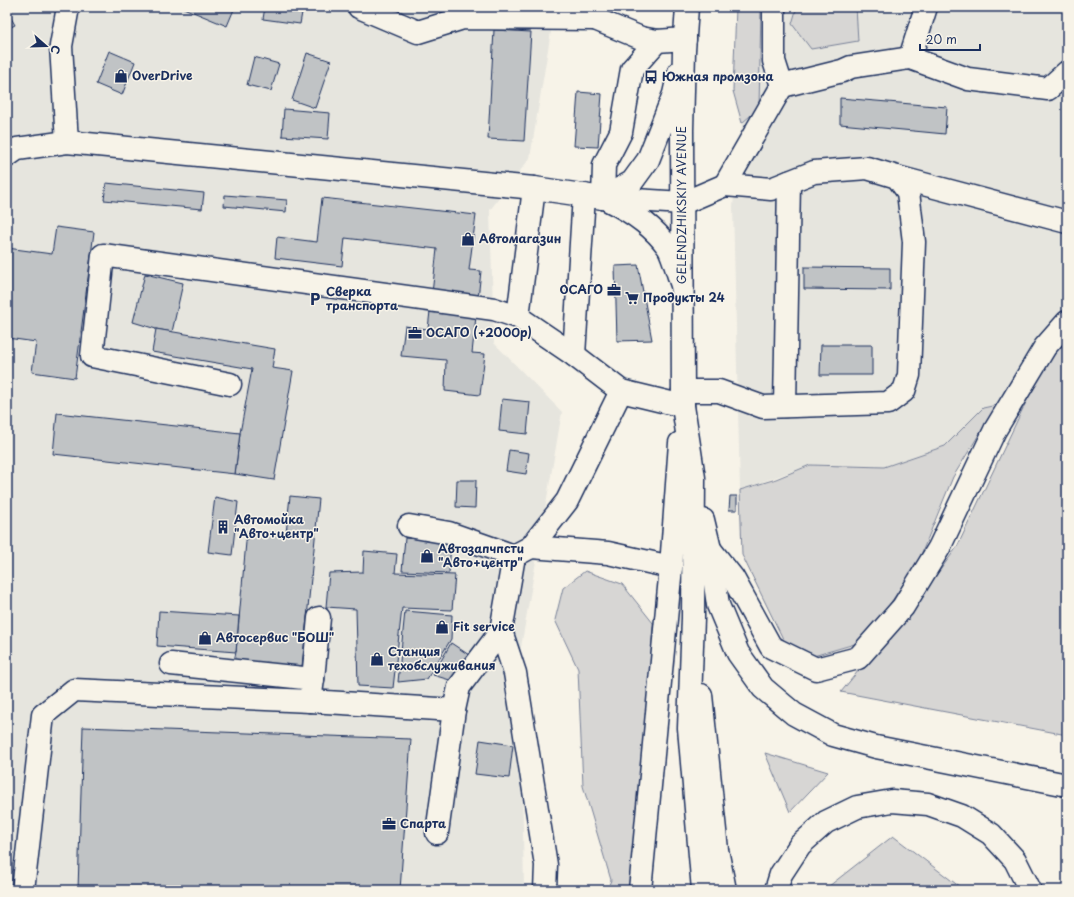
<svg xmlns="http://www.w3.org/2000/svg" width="1074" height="897" viewBox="0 0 1074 897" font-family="'Playpen Sans',sans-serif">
<rect width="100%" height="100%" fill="#f7f3e8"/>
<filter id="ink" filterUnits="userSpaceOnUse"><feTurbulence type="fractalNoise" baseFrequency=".025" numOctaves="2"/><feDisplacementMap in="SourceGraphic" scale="8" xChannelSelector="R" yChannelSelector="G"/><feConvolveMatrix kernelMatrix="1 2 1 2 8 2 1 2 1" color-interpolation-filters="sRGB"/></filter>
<g filter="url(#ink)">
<!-- built -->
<g fill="#e6e5de">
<path d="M7,7h548l-25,151 -40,52 4,133 68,69 -42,241 4,237h-517z"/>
<path d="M761,7h306v405l-32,-31 -38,24 -14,3 -38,38 -61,21 -74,-2 -70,25 -7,-284 9,-83 17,-15z"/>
</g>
<!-- green -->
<g fill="#d7d6d4" stroke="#798299">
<path d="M736,7h25l-2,101 -17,15 -9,-32z"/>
<path d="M797,7h59l2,34 -47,8 -19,-25z"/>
<path d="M1067,333v402l-226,-43 97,-119 19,-26 79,-166z"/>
<path d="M997,405l-44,72 -35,85 -53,79 -55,16 -24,-12 -44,-90 -2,-65 36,-11 34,-14 74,2 61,-21 38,-38z"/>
<path d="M585,571l37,13 31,39 -12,200 -9,67h-25l4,-10 -28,-94 -5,-117 -23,-49 8,-32z"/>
<path d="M765,753l63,19 -38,40z"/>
<path d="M893,836l71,54h-140z"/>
</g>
<!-- building -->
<g fill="#c0c3c5" stroke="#1b2f5e">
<path d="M181,7h54l-8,19z"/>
<path d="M265,7h38l-3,17 -37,-5z"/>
<path d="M7,11l8,14 -8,4z"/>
<path d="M494,30l37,2 -7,109 -36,-2z"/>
<path d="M109,51l26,11 -13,33 -26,-11z"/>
<path d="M307,53l24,8 -16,47 -23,-8z"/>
<path d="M254,57l25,7 -8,27 -24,-6z"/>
<path d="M578,92l24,2 -4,53 -24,-1z"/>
<path d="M840,98l107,9 -2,27 -105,-10z"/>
<path d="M284,109l46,4 -2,26 -46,-3z"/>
<path d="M106,183l98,10 -2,16 -98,-9z"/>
<path d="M225,195l62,5 -1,12 -62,-6z"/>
<path d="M322,198l154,17 -7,55 12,1 -9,82 13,1 -5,41 -35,-4 1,-31 -45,-4 4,-30 23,3 9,-80 -92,-11 -3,28 -67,-8 2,-21 40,5z"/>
<path d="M56,227l38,5 -19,146 -43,-6 4,-30 -29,-4v-90l45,6z"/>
<path d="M638,265l14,75 -35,1 -2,-75z"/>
<path d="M804,267l86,1v22l-86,-1z"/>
<path d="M145,274l38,9 -11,49 -16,-3 -23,-7z"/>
<path d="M156,329l119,20 -3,19 21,3 -19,109 -39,-6 5,-41 12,-64 -100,-17z"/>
<path d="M821,345h51v30h-52z"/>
<path d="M502,399l28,3 -3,32 -28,-3z"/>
<path d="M57,413l183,20 -5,41 -182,-20z"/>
<path d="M509,450l20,3 -3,21 -20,-3z"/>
<path d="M457,480h19l-1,28 -19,-1z"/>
<path d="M290,496l29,3 -17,168 -68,-6 2,-9 11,-121 39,3z"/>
<path d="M730,496h7v14h-8z"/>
<path d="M215,497l23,5 -6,53 -24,-3z"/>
<path d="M405,538l46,3 -2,32 -47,-2z"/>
<path d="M364,551l33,3 -2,19 60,2 -3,35 -50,-2 -9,80 -35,-2 -2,-77 -30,-2 3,-34 34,-1z"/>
<path d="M159,611l80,5 -3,36 -79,-6z"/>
<path d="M405,611l47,4 -1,24 -24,40 -29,3z"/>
<path d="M451,643l18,12 -16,26 -20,-6z"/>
<path d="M83,727l328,12 -11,151h-322z"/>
<path d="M480,740l33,5 -4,33 -34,-4z"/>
</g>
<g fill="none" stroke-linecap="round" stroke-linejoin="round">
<!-- minor casing -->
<g stroke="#1b2f5e" stroke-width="25">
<g id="minor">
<path d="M359,7l59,25 45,-14 132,1"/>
<path d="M595,7v12l46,19 16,3"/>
<path d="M774,7v54l8,25 60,-15 9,-4 59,-9 58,21 80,10 19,-17"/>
<path d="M910,58l16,-51"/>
<path d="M67,142l-6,-96 7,-39"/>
<path d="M7,156l10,-7 50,-7 467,46 69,10 80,5 42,-18 46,4 43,-17 53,-4 30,9 11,15 6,50 -5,133 -5,16 -16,12 -125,4 -44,-16h-36"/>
<path d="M897,177l170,45"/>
<path d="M725,185l57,-99"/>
<path d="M603,198l1,-33 17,-33 11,-63 25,-28 28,-2"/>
<path d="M603,198l29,-16 16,-22 26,-66 5,-22"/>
<path d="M610,201c22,11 43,25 58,46 5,8 10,28 14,38"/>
<path d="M518,317l16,-129"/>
<path d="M574,355l10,-160"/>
<path d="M230,384l-138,-28 11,-101 391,54 24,8 56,38 47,36 62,15"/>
<path d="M785,406l4,-224"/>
<path d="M409,526l40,7 65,23 17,-9 36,-46 54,-110"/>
<path d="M531,547l77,6 63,14"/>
<path d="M710,549l23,29 38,69 45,22 42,-11 45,-51 36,-59 56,-118 50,-83 22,-25"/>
<path d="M501,631l14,42 31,192 -1,25"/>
<path d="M171,664l142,15 -3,22"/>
<path d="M313,679l6,-61"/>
<path d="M437,833l17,-123 5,-23 42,-56 13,-75"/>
<path d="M23,890l20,-175 31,-25 236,11 144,9"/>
</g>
</g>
<!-- major casing -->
<g stroke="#1b2f5e" stroke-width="25">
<g id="major">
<path d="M687,7l-3,44 -2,79 1,276 11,72 -1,140 -4,110 14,162"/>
<path d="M703,520l7,29 8,56 20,48 25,35 31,26 39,21 43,12 191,38"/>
<path d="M701,695l16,155 8,40"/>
<path d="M640,890l31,-323 9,-124"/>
<path d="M776,890l5,-16 19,-29 26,-23 31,-15 35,-6 36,3 34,12 29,18 24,26 15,30"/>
</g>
</g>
<!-- minor -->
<use href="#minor" stroke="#f7f3e8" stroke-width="22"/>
<!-- major -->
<use href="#major" stroke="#f7f3e8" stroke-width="22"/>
</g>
</g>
<!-- icons -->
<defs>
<g id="shop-bare" transform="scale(1.08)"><path d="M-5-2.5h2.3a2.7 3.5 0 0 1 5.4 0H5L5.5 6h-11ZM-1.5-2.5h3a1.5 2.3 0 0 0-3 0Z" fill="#1b2f5e" stroke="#f7f3e8" stroke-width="2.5" paint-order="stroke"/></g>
<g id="bus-bare" transform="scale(1.08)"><path d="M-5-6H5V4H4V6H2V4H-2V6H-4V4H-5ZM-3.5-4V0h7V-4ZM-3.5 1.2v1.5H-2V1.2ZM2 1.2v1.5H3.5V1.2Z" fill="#1b2f5e" stroke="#f7f3e8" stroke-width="2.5" paint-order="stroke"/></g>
<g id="office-bare" transform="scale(1.08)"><path d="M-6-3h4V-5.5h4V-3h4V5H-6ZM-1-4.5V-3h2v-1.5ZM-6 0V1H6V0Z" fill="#1b2f5e" stroke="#f7f3e8" stroke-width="2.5" paint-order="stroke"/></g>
<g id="supermarket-bare" transform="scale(1.08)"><path d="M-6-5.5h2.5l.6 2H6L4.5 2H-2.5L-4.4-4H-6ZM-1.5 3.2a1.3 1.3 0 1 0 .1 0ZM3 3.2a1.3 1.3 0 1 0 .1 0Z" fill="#1b2f5e" stroke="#f7f3e8" stroke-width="2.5" paint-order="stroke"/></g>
<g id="parking-bare" transform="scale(1.08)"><path d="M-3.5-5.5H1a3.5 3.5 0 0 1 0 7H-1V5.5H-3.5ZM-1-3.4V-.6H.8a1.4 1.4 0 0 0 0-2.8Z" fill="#1b2f5e" stroke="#f7f3e8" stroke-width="2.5" paint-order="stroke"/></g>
<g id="building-bare" transform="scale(1.08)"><path d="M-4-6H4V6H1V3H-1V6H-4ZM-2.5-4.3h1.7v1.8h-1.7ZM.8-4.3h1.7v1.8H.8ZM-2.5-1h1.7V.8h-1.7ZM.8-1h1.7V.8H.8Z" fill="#1b2f5e" stroke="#f7f3e8" stroke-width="2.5" paint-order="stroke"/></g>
</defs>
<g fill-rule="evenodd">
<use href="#shop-bare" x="121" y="76"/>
<use href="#bus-bare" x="651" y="77"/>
<use href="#shop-bare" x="468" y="239"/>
<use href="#office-bare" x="614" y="290"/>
<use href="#supermarket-bare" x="632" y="298"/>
<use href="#parking-bare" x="315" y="299"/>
<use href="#office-bare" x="415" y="333"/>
<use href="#building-bare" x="223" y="527"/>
<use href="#shop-bare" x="427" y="556"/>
<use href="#shop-bare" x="442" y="627"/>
<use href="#shop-bare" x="205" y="638"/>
<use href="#shop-bare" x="377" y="659"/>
<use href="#office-bare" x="389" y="824"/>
</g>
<g text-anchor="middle" stroke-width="3" stroke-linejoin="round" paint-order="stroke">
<!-- poi labels -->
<g font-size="12" font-weight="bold" fill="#1b2f5e" stroke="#f7f3e8" text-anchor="start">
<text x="132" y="80">OverDrive</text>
<text x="662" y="81">Южная промзона</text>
<text x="479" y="243">Автомагазин</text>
<text x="603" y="294" text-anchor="end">ОСАГО</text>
<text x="326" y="296">Сверка<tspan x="326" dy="14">транспорта</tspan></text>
<text x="643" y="302">Продукты 24</text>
<text x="426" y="337">ОСАГО (+2000р)</text>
<text x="234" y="524">Автомойка<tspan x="234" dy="14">"Авто+центр"</tspan></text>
<text x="438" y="553">Автозапчпсти<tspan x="438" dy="14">"Авто+центр"</tspan></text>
<text x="453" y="631">Fit service</text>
<text x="216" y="642">Автосервис "БОШ"</text>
<text x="388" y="656">Станция<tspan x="388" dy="14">техобслуживания</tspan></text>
<text x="400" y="828">Спарта</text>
</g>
<!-- street labels -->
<g font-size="12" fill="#1b2f5e" stroke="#f7f3e8">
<text transform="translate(682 205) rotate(-90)" y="4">GELENDZHIKSKIY AVENUE</text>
</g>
</g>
<!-- margin -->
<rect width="1074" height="897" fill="none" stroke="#f7f3e8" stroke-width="24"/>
<rect x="12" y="12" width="1050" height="873" fill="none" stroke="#1b2f5e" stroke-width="1.5" filter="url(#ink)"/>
<!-- north arrow -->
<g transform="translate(46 46) rotate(110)" stroke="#f7f3e8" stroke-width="3" paint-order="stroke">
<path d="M0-3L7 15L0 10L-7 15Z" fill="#1b2f5e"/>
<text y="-6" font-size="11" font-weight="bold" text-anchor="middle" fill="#1b2f5e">С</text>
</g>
<!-- scale -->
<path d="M920 44v6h60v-6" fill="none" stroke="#1b2f5e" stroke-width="2"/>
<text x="926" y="44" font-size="12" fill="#1b2f5e" stroke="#f7f3e8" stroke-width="3" paint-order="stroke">20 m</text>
</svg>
